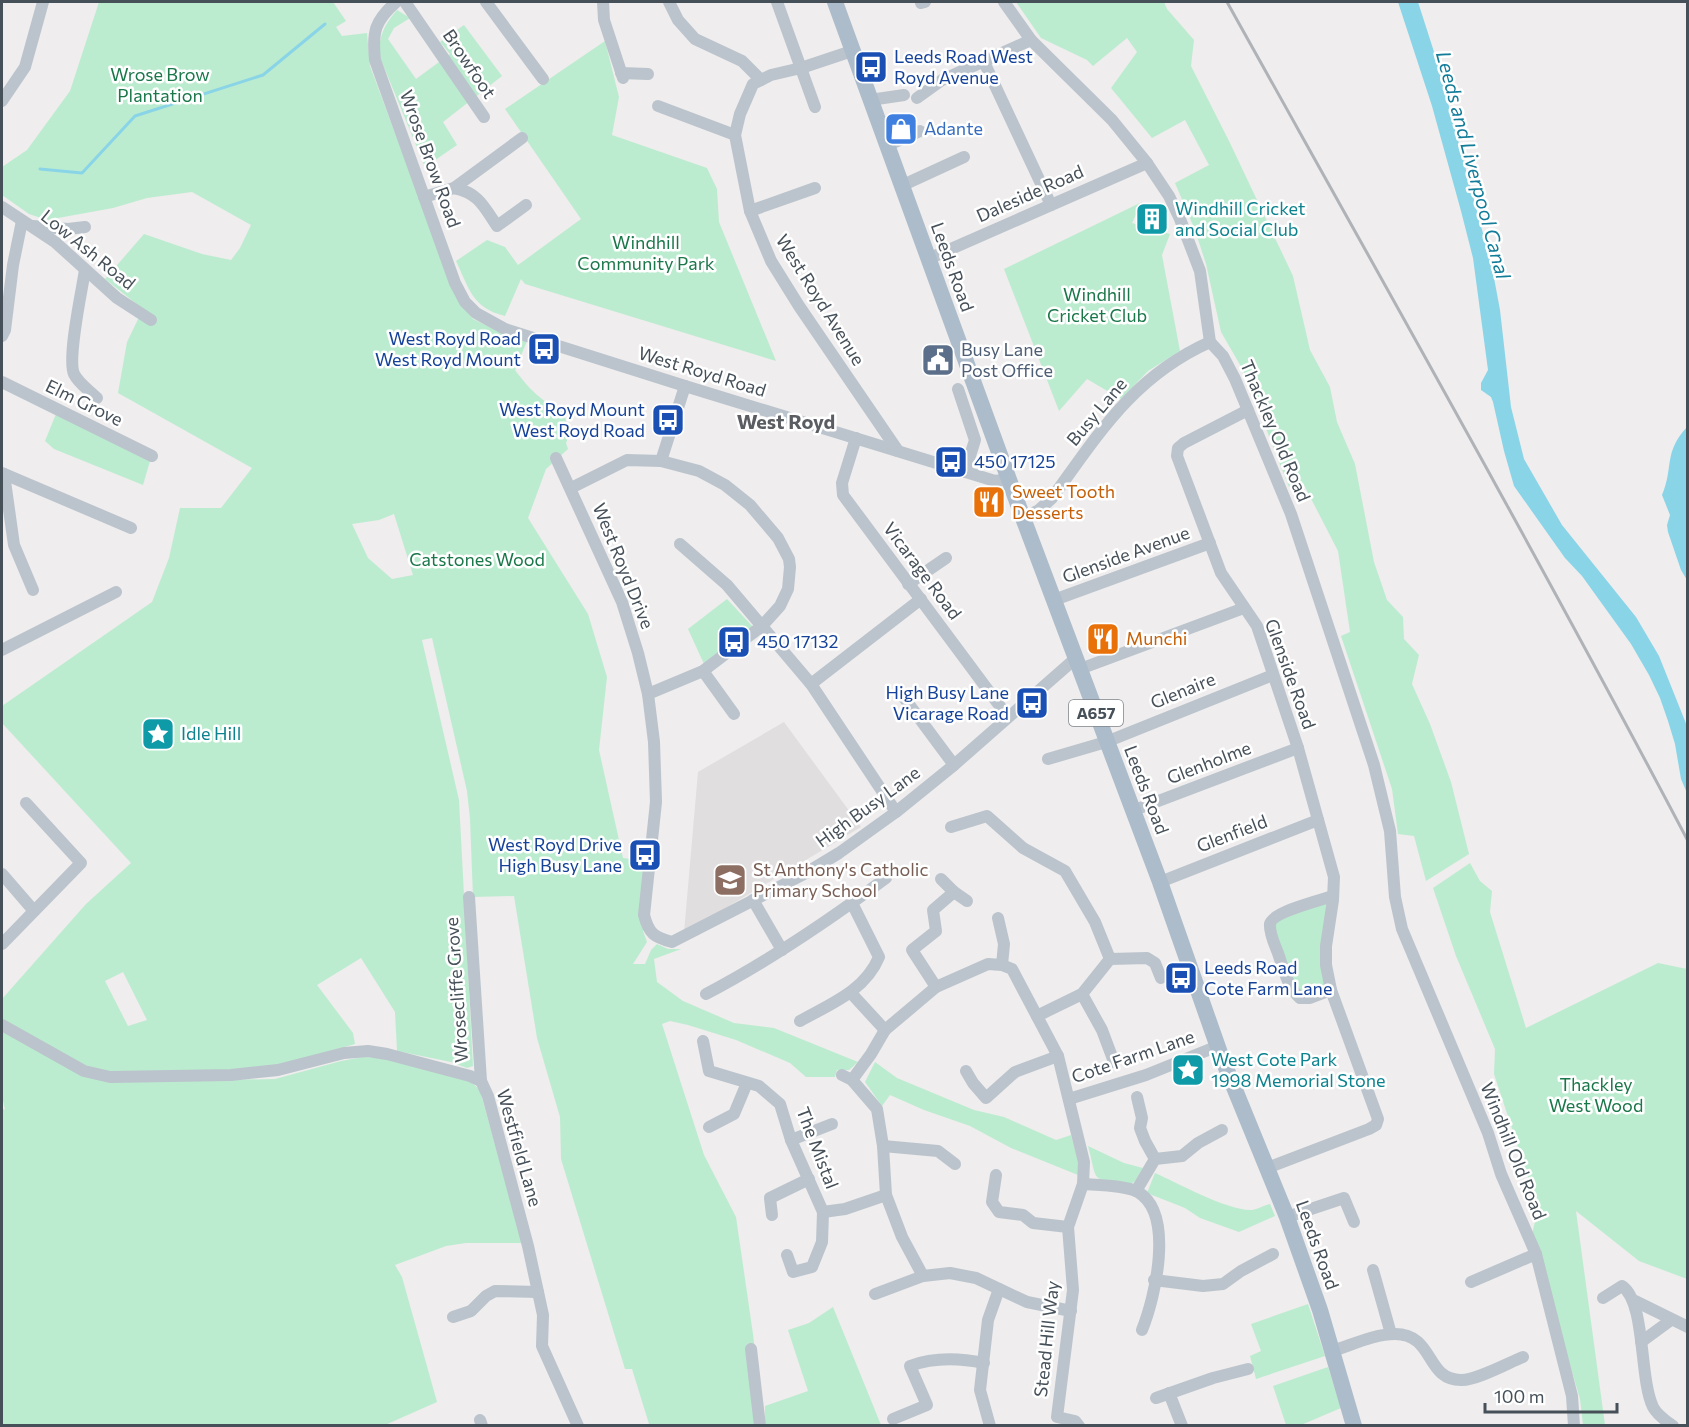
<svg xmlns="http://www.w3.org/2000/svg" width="1689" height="1427" viewBox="0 0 1689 1427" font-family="Commissioner,sans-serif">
<rect width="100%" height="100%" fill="#efeded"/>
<!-- education -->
<path fill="#e0dede" d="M784,722l77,105 -177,106 14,-161z"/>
<!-- green -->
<g fill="#bceccf" fill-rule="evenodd">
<path d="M99,2h234l13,19 -10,6 6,9 25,-3 3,33 86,231 17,22 34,16 20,6 -12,29c15,20 26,31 49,42l5,24 -3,7 2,6 -22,20 -18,49 60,96 19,63 -8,73 24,108 22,3 -2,70 4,11 -14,22h12l6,-14 6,-6 11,5h13l-27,10 3,23 26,19 51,22 40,5 84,34 -9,8h-12l-2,7h-29l-16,-14 -54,-23 -48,-15 -18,-4 -8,3 42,131 32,62 17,117 8,65 -6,26h-109l3,-1 -17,-55h-7l-64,-210 -1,-42 -23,-79 -23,-142 -41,1 -3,-78 -3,-28 -35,-153 -10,2 37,160 14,266 -6,2 -16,-6 -54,-11 -2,-39 -34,-54 -44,27 36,48 2,11 -61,17 -4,3 -50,6 -109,3 -37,-3 -92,-50v-21l84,-95 45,-41 -129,-140v-17l150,-104 17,-44 11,-50h41l31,-40 -134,-75 9,-51 16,-33 -38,-30 39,-45 58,20 29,6 9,-12 11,-23 -59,-33 -45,6 -34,10 -66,12 -18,-6 -27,-19v-28l25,-17 43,-59zM394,514l19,61 -21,4 -24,-21 -16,-34 27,-4zM123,972l24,48 -19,6 -23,-45z"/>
<path d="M1016,2h148l3,7 27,31 -3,26 39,77 63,133 17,74 20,37 7,35 18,42 19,98 13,38 16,17 1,22 15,16 -7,29 18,40 21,58 18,72 -43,27 -12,-45 -16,-2 -6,-45 -51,-153 9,-4 -12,-81 -35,-68 -14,4 -46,-117 -22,-38 -15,-68 -11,-34 -20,-47 34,-18 -24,-45 -33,18 -41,-50 26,-36 -10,-14 -34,28 -6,-6 -46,-22z"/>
<path d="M397,10l13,8 -16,10 -6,11 28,40 34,-25 -10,-12 24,-17 38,51 -59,46 14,23 -32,22 -46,-112c0,-19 5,-30 18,-45z"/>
<path d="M605,41l14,56 -7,38 95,33 10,21 2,33 57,139 -251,-77 -4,-5 -16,37c-33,-8 -36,-28 -49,-55l31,-21 18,7 13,18 63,-46 -76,-110z"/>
<path d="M1142,202l-10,21 38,11 -8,21 18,96 -32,20 -27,28 -34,-20 -28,32 -55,-142z"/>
<path d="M56,414l94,47 -7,24 -89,-36 -9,-8z"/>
<path d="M727,599l26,28 -49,37 -16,-35z"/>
<path d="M1470,863l10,18 12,10 -2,21 36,116 132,-65 29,6v310l-48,-18 -63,-50 29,214h-22l-3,-26 -48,-164 6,-28 -44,-133 1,-25 -39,-93 -23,-68z"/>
<path d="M1333,896l-7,50 5,44 -31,8 -29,-65 2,-16z"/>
<path d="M2,1029l107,53 166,-3 66,-18 22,-4 24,1 84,24 9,8 42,153h-56l-20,3 -51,19 7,12 35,125 -52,23h-383v-317l3,2 -3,-14z"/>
<path d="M875,1062l22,16 77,32 30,7 52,23 15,-5 9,32 -2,8 -67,-27 -41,-22 -46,-16 -34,-15 -8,11 -17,-24z"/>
<path d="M1088,1146l36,17 19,5 -8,13 -6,5c-40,-8 -31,-3 -41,-40z"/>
<path d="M1155,1173c23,10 73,38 97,37 6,-1 13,-5 18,-6l5,12 -36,16 -39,-14 -15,-10 -38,-15z"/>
<path d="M1308,1304l17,52 -69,23 -6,-23 11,-5 -10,-27z"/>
<path d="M833,1307l48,118 -116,1v-20l43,-15 -20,-61 21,-7z"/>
<path d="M1328,1367l13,41 -40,17h-15l-13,-39z"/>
</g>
<!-- water -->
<g fill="#8ad4e8">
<path d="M1398,2h20l18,56 56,209 8,43 11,97 13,52 38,66 74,92 23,39 28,70v67l-6,-14 -6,-35 -7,-23 -8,-23 -11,-23 -18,-31 -49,-68 -17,-18 -51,-72 -10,-35 -11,-49 -2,-5 -10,-7v-7l7,-13 -15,-112 -12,-47 -29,-105z"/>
<path d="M1687,427v153l-6,-10 -13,-38 -1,-7 3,-10 -8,-20c12,-28 1,-42 25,-68z"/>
</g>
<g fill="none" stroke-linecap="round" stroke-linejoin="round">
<!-- stream -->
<path stroke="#8ad4e8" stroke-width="3" d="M40,169l42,4 53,-57 128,-41 62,-51"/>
<!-- minor -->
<g stroke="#bbc4cc" stroke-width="12">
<path d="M396,2c-21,19 -24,29 -21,58l80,223 10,19 11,11 29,16 180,57 310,95 14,-2"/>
<path d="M405,2l79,115"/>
<path d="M486,2l57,77"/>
<path d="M603,2l1,18 19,58"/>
<path d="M669,2l9,18 17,19 47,22 19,19"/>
<path d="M777,2l38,105"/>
<path d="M1004,2l27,38 81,80 35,43 22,33 11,23 20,52 10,71 13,14 12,23 56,135 83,251 16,66 5,66 7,32 86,204 13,41 35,80 36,142 2,30"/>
<path d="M921,3l4,-1"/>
<path d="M852,51l-51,17 -30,7 -18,9 -13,30 -5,21 15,76 21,50 28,45 99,145"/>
<path d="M984,62l67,143"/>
<path d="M621,73l27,1"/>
<path d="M917,98l25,-18 89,-40"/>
<path d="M870,100l34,-5"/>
<path d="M2,101l23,-34 18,-65"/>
<path d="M658,106l77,29"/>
<path d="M886,146l34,-15"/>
<path d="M901,186l63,-29"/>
<path d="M454,188c25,5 30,19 43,38l29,-21"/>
<path d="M424,197l30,-9 68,-50"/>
<path d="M2,207l53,35 62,56 34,22"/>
<path d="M750,211l65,-23"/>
<path d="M33,226l35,3 17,-2"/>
<path d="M928,259l219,-96"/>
<path d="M85,270c-3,20 -18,88 -11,104 5,10 15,16 23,24"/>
<path d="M2,336l3,-6 8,-65 9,-44"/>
<path d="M2,382l150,74"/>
<path d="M958,389l17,51 -10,32"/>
<path d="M1248,410l-64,33 -6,5 -1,8 44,117 36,53 41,122 36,129 -1,23 -7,46v19l5,25 47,129 -2,6 -7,4 -102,39"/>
<path d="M856,438l-14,45 1,12 165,222"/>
<path d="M556,458l66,144 16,51 10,41 6,48 2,60 -12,113c5,19 10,22 28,27l134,-69 33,-20 57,-41 58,-47 122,-107"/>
<path d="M661,461l24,-75"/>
<path d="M2,473l129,55"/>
<path d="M4,474l10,71 19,45"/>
<path d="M571,488l56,-28 34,1 38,10 26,14 25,20 28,33 11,21 1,8 -2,22 -8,17 -18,20 -59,45 -55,23"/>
<path d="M1023,518l16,-8 13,-12c47,-65 82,-122 158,-156"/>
<path d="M680,544l47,41 84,99 85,128"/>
<path d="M908,584l38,-26"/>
<path d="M1054,600l156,-57"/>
<path d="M2,650l114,-58"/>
<path d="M1080,669l164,-61"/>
<path d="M703,671l31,43"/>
<path d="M811,684l110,-85"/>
<path d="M902,695l52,70"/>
<path d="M1048,759l58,-17 167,-67"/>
<path d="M1132,811l166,-63"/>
<path d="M951,827l36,-11 36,32 42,23 30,51 15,37"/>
<path d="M2,874l32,37"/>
<path d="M941,879l13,13 13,9"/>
<path d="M1160,882l158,-62"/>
<path d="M469,897l12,184 7,15 40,150 15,69 -1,31 36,80"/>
<path d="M753,900l29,50"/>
<path d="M998,918l6,26 -2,21 10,4 46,87 26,106 -1,22 -15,43 5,63 -16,127 18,4 4,5"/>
<path d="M2,944l79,-81 -55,-60"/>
<path d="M936,987l-24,-37 24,-19 -3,-21 21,-18"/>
<path d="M1331,990l-21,8h-10c-12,-11 -16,-27 -21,-42 -3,-9 -10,-22 -9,-32 2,-12 51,-24 63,-28"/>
<path d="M851,993l34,37"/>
<path d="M706,994c63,-33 122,-73 180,-116"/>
<path d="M1082,994l20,36 12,32"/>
<path d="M1037,1016l45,-22 28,-35 37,-1 8,5 6,15"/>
<path d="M800,1021c30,-17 65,-30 79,-64l-27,-54"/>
<path d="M2,1025l82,46 26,6 121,-2 47,-5 66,-17 24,-2 19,3 83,22 11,5"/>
<path d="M703,1041l6,30 50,15 21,18 11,36 32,72 -1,30 -10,25 -19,5 -6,-17"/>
<path d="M966,1071l7,12 13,15 29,-26 43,-16"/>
<path d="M842,1075l10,5 25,29 6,37 3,49 16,42 21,39"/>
<path d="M852,1080l19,-26 14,-24 51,-43 52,-23 14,1"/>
<path d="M1137,1097l5,21 -2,10 5,13 10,18"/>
<path d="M1069,1099l77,-24 72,-29"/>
<path d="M709,1127l25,-13 13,-31"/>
<path d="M791,1140l41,-16"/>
<path d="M883,1146l55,5 17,13"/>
<path d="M996,1175l-4,27 7,10 24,3 10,8 35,4"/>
<path d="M1083,1184c15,1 42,1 55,8 37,22 17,106 4,138"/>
<path d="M1136,1191l19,-32 27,-3 16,-13 24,-13"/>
<path d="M823,1212l22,-3 41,-14"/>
<path d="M772,1215l-2,-17 39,-19"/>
<path d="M1287,1217l57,-19 10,24"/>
<path d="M1373,1270l18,64"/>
<path d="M1154,1280l49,6 20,-2 18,-13 32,-17"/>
<path d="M1471,1282l65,-28"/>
<path d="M875,1294l48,-18 27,-3 26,5 51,24 44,9"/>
<path d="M1603,1298l19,-12c24,16 17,92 31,121 4,8 13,14 20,19"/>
<path d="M1635,1301l53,26"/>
<path d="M453,1317l18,-6 15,-15 9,-5 43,1"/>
<path d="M1641,1342l30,-22"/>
<path d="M751,1349l9,77"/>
<path d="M1332,1351c20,-6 42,-17 63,-17 40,0 30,47 67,46 15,0 46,-17 61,-23"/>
<path d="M1169,1393l13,33"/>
<path d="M1156,1398l57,-20 35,-9"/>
<path d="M893,1419l34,-14 -17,-39c24,-9 49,-8 74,-3"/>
<path d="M480,1420l2,6"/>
<path d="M990,1426l-10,-36 8,-70 11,-31"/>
</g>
<!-- major -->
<path stroke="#adbccb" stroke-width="16" d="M835,2l188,516 137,364 60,171 67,164 33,93 34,116"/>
<!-- rail -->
<path stroke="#afb2b7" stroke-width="3" d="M1227,2c155,278 312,556 461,839"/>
</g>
<!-- icons -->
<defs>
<g id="bus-square" transform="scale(1.725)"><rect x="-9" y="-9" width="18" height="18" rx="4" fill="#1a4fb4" stroke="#fff"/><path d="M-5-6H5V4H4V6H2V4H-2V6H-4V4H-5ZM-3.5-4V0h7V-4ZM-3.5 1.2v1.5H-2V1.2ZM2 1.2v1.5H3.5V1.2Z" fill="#fff"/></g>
<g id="shop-square" transform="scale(1.725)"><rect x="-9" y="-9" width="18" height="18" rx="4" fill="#3f7fe0" stroke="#fff"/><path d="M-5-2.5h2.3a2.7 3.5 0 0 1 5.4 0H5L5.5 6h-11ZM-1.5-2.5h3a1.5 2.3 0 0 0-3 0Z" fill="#fff"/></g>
<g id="building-square" transform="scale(1.725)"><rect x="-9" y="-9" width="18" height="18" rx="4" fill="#0f9aa8" stroke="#fff"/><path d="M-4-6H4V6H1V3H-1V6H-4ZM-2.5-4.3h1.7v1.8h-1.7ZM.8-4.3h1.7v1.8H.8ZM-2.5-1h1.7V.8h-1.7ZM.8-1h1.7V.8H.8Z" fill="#fff"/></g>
<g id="civic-square" transform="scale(1.725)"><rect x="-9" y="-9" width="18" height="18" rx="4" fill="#5c6f8a" stroke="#fff"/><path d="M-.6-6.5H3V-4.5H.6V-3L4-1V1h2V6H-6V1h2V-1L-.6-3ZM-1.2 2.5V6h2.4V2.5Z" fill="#fff"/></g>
<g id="restaurant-square" transform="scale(1.725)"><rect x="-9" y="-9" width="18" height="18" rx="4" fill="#e8710a" stroke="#fff"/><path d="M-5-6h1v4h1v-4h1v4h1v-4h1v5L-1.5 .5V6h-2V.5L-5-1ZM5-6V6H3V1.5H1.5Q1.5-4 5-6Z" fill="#fff"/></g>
<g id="sight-square" transform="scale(1.725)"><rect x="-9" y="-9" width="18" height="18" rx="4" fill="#0f9aa8" stroke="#fff"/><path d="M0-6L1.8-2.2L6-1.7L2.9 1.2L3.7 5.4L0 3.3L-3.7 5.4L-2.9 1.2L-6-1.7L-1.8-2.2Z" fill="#fff"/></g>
<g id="school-square" transform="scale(1.725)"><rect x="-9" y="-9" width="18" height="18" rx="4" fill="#8d6e63" stroke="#fff"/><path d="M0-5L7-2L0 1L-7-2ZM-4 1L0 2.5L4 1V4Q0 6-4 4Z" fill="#fff"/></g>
</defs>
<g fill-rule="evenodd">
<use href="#bus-square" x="871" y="67"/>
<use href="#shop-square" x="901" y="129"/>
<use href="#building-square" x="1152" y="219"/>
<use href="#bus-square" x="544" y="349"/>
<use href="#civic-square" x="938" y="360"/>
<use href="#bus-square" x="668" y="420"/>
<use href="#bus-square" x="951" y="462"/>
<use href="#restaurant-square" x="989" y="502"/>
<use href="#restaurant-square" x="1103" y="639"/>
<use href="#bus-square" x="734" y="642"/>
<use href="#bus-square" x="1032" y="703"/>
<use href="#sight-square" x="158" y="734"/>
<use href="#bus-square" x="645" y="855"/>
<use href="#school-square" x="730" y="880"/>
<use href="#bus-square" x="1181" y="978"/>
<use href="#sight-square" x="1188" y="1070"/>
</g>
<g text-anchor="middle" stroke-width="5" stroke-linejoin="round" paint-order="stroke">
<!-- shield labels -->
<rect fill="#fff" stroke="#7e848b" stroke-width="1.5" x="1069" y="700" width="54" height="26" rx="4.5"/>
<g font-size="16" font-weight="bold" fill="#465059">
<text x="1096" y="719">A657</text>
</g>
<!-- transit labels -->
<g font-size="18" fill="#164399" stroke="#fff" text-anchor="start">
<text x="894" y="63">Leeds Road West<tspan x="894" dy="21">Royd Avenue</tspan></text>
<text x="521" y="345" text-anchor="end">West Royd Road<tspan x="521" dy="21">West Royd Mount</tspan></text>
<text x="645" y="416" text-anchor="end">West Royd Mount<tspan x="645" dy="21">West Royd Road</tspan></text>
<text x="974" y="468">450 17125</text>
<text x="757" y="648">450 17132</text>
<text x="1009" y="699" text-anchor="end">High Busy Lane<tspan x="1009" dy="21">Vicarage Road</tspan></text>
<text x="622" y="851" text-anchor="end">West Royd Drive<tspan x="622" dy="21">High Busy Lane</tspan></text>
<text x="1204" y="974">Leeds Road<tspan x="1204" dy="21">Cote Farm Lane</tspan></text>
</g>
<!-- street labels -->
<g font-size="18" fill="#465059" stroke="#fff">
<text transform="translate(469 64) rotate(56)" y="6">Browfoot</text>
<text transform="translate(430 159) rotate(70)" y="6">Wrose Brow Road</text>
<text transform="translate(1030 194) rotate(-24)" y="6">Daleside Road</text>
<text transform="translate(88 250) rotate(39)" y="6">Low Ash Road</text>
<text transform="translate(952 267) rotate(70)" y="6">Leeds Road</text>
<text transform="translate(820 300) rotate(58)" y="6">West Royd Avenue</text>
<text transform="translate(702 372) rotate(17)" y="6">West Royd Road</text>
<text transform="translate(84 403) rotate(26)" y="6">Elm Grove</text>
<text transform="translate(1097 412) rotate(-50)" y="6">Busy Lane</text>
<text transform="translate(1275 431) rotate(67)" y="6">Thackley Old Road</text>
<text transform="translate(1126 555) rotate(-20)" y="6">Glenside Avenue</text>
<text transform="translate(623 566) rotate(68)" y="6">West Royd Drive</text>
<text transform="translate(922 571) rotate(53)" y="6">Vicarage Road</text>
<text transform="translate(1290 674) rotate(70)" y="6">Glenside Road</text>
<text transform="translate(1183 691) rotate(-22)" y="6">Glenaire</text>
<text transform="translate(1209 763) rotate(-21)" y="6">Glenholme</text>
<text transform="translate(1146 790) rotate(69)" y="6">Leeds Road</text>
<text transform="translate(868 807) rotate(-36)" y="6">High Busy Lane</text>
<text transform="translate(1232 834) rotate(-21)" y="6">Glenfield</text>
<text transform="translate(457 990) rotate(-94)" y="6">Wrosecliffe Grove</text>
<text transform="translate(1133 1057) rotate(-19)" y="6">Cote Farm Lane</text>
<text transform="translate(519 1148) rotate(74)" y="6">Westfield Lane</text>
<text transform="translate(817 1148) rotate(69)" y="6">The Mistal</text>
<text transform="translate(1513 1151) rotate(68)" y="6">Windhill Old Road</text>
<text transform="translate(1317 1245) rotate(70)" y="6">Leeds Road</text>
<text transform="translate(1047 1339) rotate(-84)" y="6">Stead Hill Way</text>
</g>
<!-- park labels -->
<g font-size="18" fill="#1a7749" stroke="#fff">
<text x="160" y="81">Wrose Brow<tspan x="160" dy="21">Plantation</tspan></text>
<text x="646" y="249">Windhill<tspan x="646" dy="21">Community Park</tspan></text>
<text x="1097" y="301">Windhill<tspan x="1097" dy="21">Cricket Club</tspan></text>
<text x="477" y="566">Catstones Wood</text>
<text x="1596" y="1091">Thackley<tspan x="1596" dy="21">West Wood</tspan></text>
</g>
<!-- shop labels -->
<g font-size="18" fill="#366cbe" stroke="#fff" text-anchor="start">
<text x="924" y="135">Adante</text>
</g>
<!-- culture labels -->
<g font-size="18" fill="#0d838f" stroke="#fff" text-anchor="start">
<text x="1175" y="215">Windhill Cricket<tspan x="1175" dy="21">and Social Club</tspan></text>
<text x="181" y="740">Idle Hill</text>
<text x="1211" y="1066">West Cote Park<tspan x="1211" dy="21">1998 Memorial Stone</tspan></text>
</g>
<!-- service labels -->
<g font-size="18" fill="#4e5e75" stroke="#fff" text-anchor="start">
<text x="961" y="356">Busy Lane<tspan x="961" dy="21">Post Office</tspan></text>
</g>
<!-- food labels -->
<g font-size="18" fill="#c56008" stroke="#fff" text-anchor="start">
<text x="1012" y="498">Sweet Tooth<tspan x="1012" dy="21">Desserts</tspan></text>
<text x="1126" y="645">Munchi</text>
</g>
<!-- education labels -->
<g font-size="18" fill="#785e54" stroke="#fff" text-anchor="start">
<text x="753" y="876">St Anthony's Catholic<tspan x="753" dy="21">Primary School</tspan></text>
</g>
<!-- water labels -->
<g font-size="20" font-style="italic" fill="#127c99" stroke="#fff">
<text transform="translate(1473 165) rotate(75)" y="7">Leeds and Liverpool Canal</text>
</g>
<!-- neighbourhood labels -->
<g font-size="20" font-weight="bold" fill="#5a5d61" stroke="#fff">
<text x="786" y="429">West Royd</text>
</g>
</g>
<!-- border -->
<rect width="1689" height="1427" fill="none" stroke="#465059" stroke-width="6"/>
<!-- scale -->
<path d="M1485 1403v9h132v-9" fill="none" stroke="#465059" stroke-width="3"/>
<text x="1494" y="1403" font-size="18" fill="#465059" stroke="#ffffff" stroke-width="4.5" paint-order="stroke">100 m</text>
</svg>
